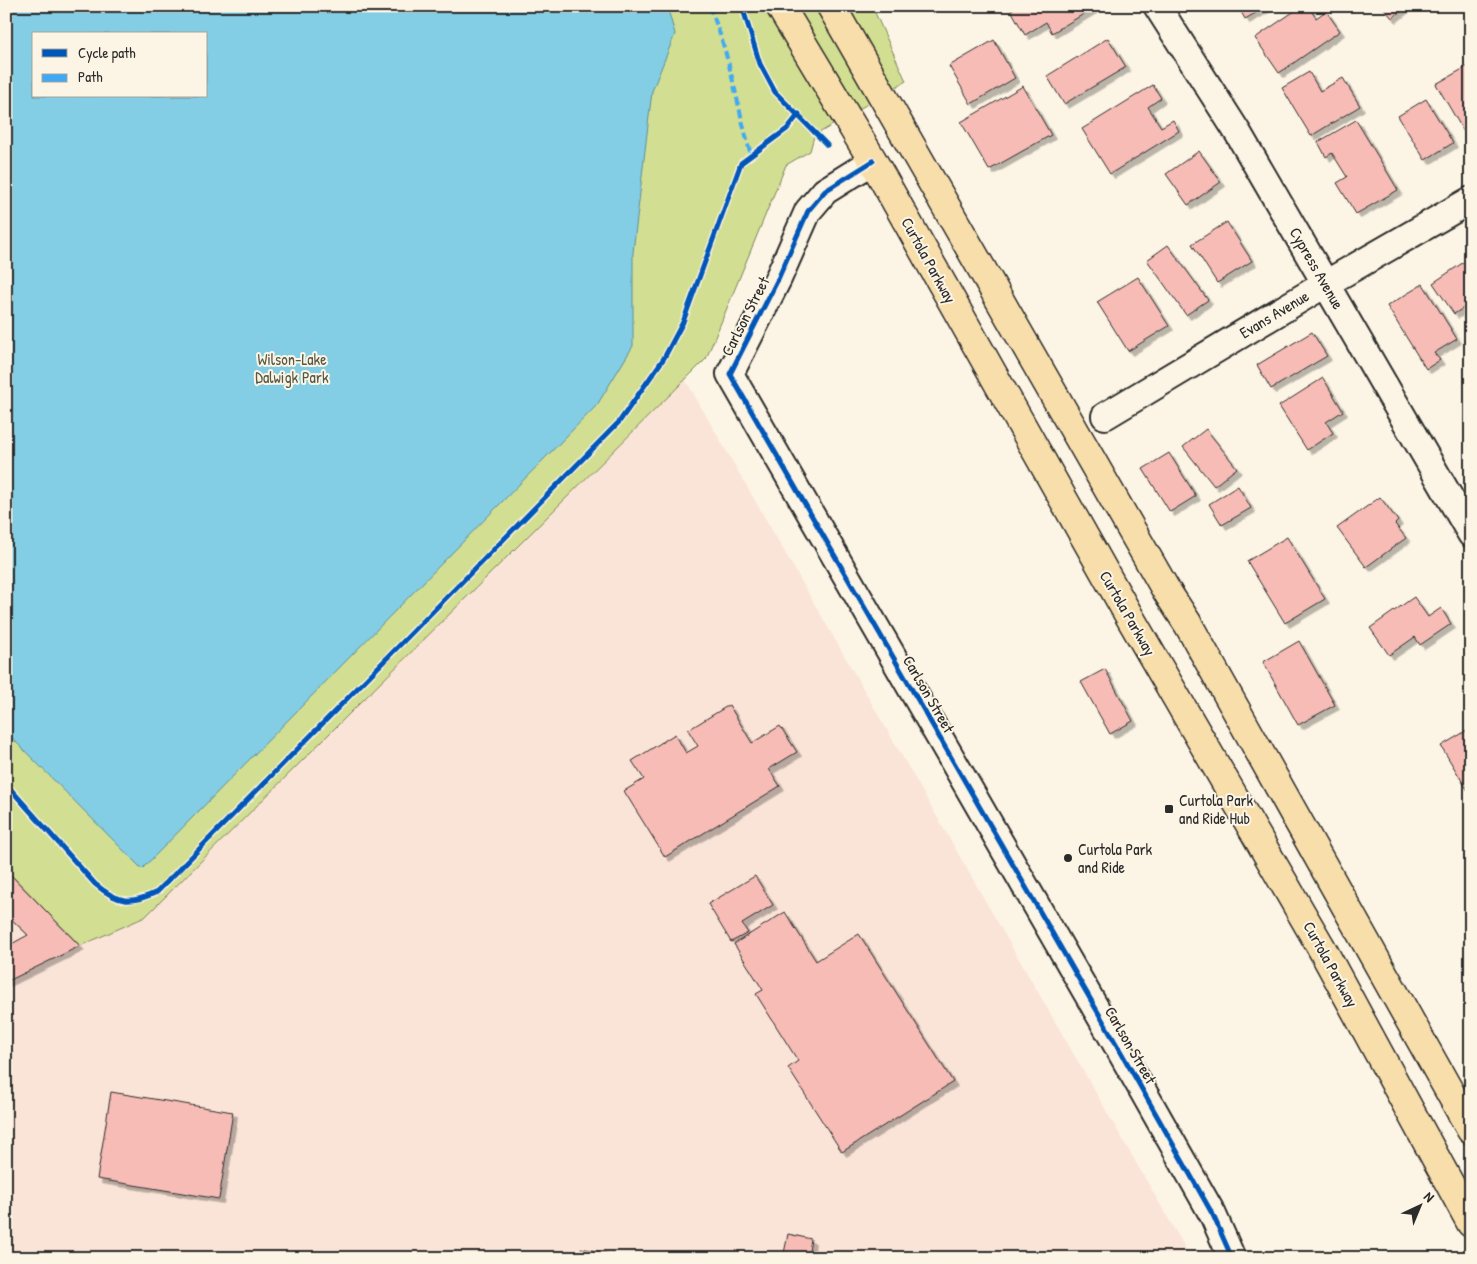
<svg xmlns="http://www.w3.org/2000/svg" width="1477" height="1264" viewBox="0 0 1477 1264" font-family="'Patrick Hand',sans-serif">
<defs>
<filter id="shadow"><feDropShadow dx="4.5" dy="4.5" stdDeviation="0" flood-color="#0004"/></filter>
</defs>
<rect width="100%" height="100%" fill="#fcf5e5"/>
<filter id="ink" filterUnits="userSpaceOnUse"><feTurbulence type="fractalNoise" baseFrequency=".02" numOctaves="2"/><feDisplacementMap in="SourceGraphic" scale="10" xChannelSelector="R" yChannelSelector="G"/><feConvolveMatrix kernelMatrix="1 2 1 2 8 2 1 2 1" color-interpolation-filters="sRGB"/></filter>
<g filter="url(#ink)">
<!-- built -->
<path fill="#fae4d7" d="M685,379l506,879h-1185v-388l74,76 65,-29z"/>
<!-- green -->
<path fill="#d2de91" stroke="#7e845e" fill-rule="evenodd" d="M6,6h866l34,75 -92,55 -4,15 -24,14 -80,194 -561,558 -65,29 -74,-76zM34,34h172v62h-172z"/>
<!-- water -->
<path fill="#83cee4" stroke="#608d9a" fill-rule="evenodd" d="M6,6h661l8,28 -23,57 -19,161v94l-36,59 -455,464 -136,-137zM34,34h172v62h-172z"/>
<!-- building -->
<g fill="#f7bcb6" stroke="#2b2b2b" filter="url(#shadow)">
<path d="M1018,6h79l-45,27 -6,-11 -21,13 -14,-25z"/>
<path d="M1238,6h30l-23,13z"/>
<path d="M1302,6h6l8,12 10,-7 14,20 -61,42 -24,-35z"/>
<path d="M1382,6h25l-15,12z"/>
<path d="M1108,38l18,29 -62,37 -17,-28z"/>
<path d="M994,40l21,38 -44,26 -22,-38z"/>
<path d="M1468,66l3,5v57l-7,4 -28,-48z"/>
<path d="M1309,72l11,19 23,-13 17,28 -49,30 -29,-48z"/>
<path d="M1153,85l8,13 -13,9 13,20 12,-7 6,11 -69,43 -28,-45z"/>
<path d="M1023,86l28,49 -62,35 -28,-48z"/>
<path d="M1426,99l27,44 -28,17 -27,-44z"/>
<path d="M1356,120l42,70 -42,24 -19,-31 10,-6 -15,-24 -6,4 -8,-15z"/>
<path d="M1199,151l22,31 -33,23 -22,-31z"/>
<path d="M1227,222l25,39 -35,22 -25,-39z"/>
<path d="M1168,245l40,55 -22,15 -39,-55z"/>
<path d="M1464,262l7,10v34l-1,-2 -16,10 -21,-31z"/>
<path d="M1138,277l31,49 -41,25 -31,-49z"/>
<path d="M1423,284l34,55 -23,14 6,7 -14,9 -39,-63z"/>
<path d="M1312,332l15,24 -56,33 -14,-24z"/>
<path d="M1323,378l20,33 -17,11 7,11 -26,17 -28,-44z"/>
<path d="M1206,429l31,39 -23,18 -31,-39z"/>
<path d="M1169,453l27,43 -26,16 -27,-43z"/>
<path d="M1238,486l13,22 -29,17 -13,-21z"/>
<path d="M1380,497l18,24 -3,3 11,14 -40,29 -29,-39z"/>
<path d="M1287,537l38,62 -40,24 -38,-62z"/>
<path d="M1414,597l14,20 13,-9 10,16 -31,21 -5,-8 -26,18 -19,-27z"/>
<path d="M1299,641l36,64 -37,20 -35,-63z"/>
<path d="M1105,669l28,52 -23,13 -29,-52z"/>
<path d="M729,705l23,38 28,-17 17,26 -28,17 11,17 -115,71 -41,-66 20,-12 -12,-18 43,-27 11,19 12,-7 -10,-16z"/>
<path d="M1471,728v62l-3,1 -27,-45z"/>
<path d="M6,870l74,76 -74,36v-35l22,-12 -22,-21z"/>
<path d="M755,876l18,29 -31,19 6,9 -17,9 -23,-38z"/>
<path d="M785,912l31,49 43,-27 94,148 -111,70 -54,-84 10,-7 -42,-67 7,-4 -29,-46z"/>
<path d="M111,1092l122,20 -14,87 -122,-20z"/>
<path d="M788,1234l23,5 -3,19h-25z"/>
<path d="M581,1248l48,10h-49z"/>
</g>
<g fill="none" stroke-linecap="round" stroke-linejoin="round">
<!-- minor casing -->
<g stroke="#2b2b2b" stroke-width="30">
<g id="minor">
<path d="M1157,6l81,127 233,401"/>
<path d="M873,161l-48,30 -17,20 -30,68 -48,95 392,680 91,161 19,43"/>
<path d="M1105,416l222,-133 144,-83"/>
</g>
</g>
<!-- major casing -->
<g stroke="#2b2b2b" stroke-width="31">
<g id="major">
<path d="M780,6l93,155 255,453 193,333 150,276"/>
<path d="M831,6l335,584 22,34 283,506"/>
</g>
</g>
<!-- minor -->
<use href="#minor" stroke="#fcf5e5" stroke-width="26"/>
<!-- major -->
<use href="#major" stroke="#f8deab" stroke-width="28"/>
<!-- quiet -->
<path stroke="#3fa9f5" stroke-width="4" stroke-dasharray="8 4" stroke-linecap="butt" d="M709,6c21,47 28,100 42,149"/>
<!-- cycleway casing -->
<g stroke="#fcf5e5" stroke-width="8">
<g id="cycleway">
<path d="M742,6l18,58 15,28 52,53"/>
<path d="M873,161l-48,30 -17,20 -30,68 -48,95 392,680 91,161 19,43"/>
<path d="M6,784l89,100c23,19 35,21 62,8l462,-470 45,-64 19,-36 58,-159 46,-34 12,-15"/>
</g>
</g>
<!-- cycleway -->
<use href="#cycleway" stroke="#0057b8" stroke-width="5"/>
</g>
</g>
<!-- markers -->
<g fill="#2b2b2b" stroke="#fcf5e5" stroke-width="2">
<rect x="1164" y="804" width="10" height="10" rx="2.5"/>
<circle cx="1068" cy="858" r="5"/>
</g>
<g text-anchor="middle" stroke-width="4" stroke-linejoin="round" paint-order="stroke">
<!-- street labels -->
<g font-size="16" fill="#2b2b2b" stroke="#fcf5e5">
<text transform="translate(929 260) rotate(61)" y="6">Curtola Parkway</text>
<text transform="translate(1317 268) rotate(60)" y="6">Cypress Avenue</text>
<text transform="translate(1274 314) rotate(-31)" y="6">Evans Avenue</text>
<text transform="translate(745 316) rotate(-63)" y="6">Carlson Street</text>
<text transform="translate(1128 613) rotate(60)" y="6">Curtola Parkway</text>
<text transform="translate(929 694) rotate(60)" y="6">Carlson Street</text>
<text transform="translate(1331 964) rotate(61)" y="6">Curtola Parkway</text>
<text transform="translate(1131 1045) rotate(60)" y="6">Carlson Street</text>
</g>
<!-- park labels -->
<g font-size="16" fill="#555844" stroke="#fcf5e5">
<text x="292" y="365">Wilson-Lake<tspan x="292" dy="18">Dalwigk Park</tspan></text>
</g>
<!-- poi labels -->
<g font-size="16" fill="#2b2b2b" stroke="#fcf5e5" text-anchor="start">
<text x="1179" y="806">Curtola Park<tspan x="1179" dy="18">and Ride Hub</tspan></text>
<text x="1078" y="855">Curtola Park<tspan x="1078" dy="18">and Ride</tspan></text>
</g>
</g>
<!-- margin -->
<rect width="1477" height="1264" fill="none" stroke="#fcf5e5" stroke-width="25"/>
<rect x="12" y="12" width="1452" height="1239" fill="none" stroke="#2b2b2b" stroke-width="2" filter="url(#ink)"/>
<!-- legend -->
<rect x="32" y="32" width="175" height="65" fill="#fcf5e5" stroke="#a8a49b"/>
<rect x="42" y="49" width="25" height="8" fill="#0057b8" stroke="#a8a49b"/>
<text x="78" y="58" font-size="15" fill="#2b2b2b">Cycle path</text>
<rect x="42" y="74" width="25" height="8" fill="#3fa9f5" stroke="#a8a49b"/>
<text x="78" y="82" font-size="15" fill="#2b2b2b">Path</text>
<!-- north arrow -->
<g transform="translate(1420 1206) rotate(44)" stroke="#fcf5e5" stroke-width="4" paint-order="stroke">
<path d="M0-4L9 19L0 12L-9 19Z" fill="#2b2b2b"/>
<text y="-8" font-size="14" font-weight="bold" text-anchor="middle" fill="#2b2b2b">N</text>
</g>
</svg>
